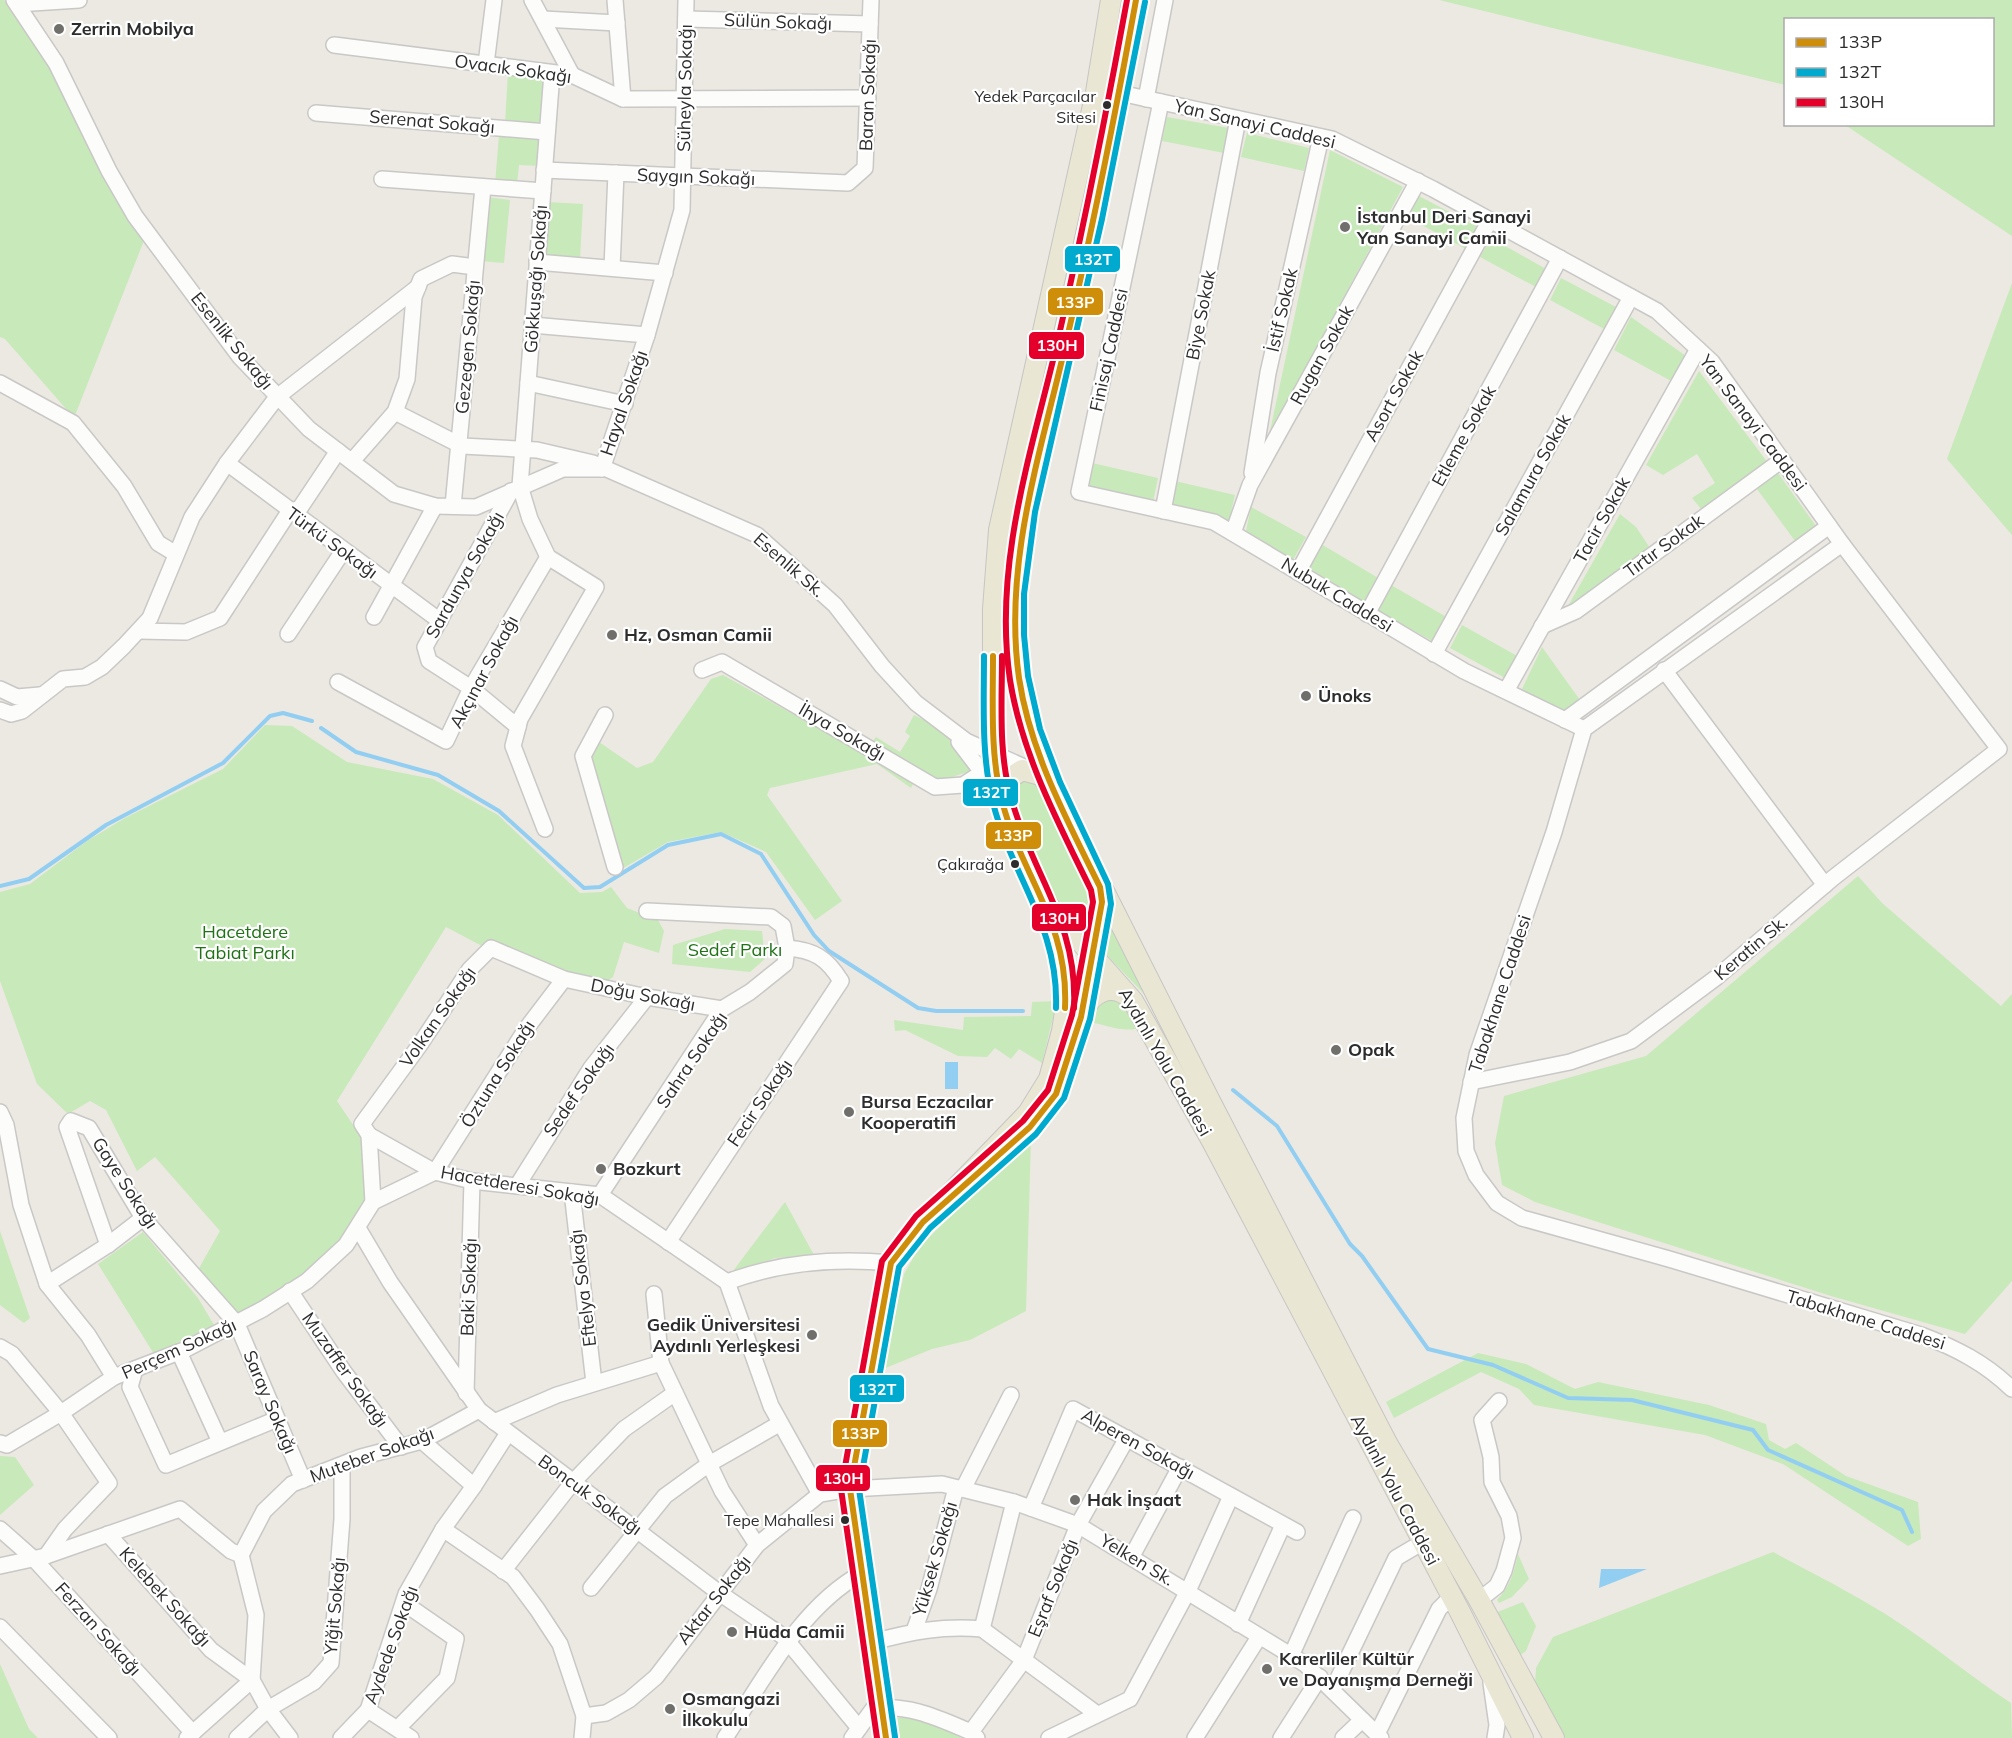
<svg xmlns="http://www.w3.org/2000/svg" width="2012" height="1738" viewBox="0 0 2012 1738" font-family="Mulish,sans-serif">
<rect width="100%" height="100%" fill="#ece9e2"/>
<!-- green -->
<g fill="#c8e9ba">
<path d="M0,0h4l46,65 31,60 18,43 19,34 27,36 -71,180 -69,-79 -5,-2z"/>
<path d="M1439,0h573v236l-167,-111 147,-1v-104h-206l-1,65z"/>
<path d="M508,73l31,4 5,6 -3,39 -9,3 -27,-2z"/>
<path d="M1167,117l62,11 -5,25 -62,-12z"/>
<path d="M1247,133l62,15 -5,23 -63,-14z"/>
<path d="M499,135l43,3 -2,28 -21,-1 -2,20 -22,-1z"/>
<path d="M1330,150l73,37 -134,249z"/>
<path d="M1419,196l59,31 -12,22 -59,-32z"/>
<path d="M486,197l24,3 -6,63 -24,-2z"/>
<path d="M548,202l35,2 -3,56 -35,-2z"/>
<path d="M1491,238l55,31 -10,18 -56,-30z"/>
<path d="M1561,278l57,30 -12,22 -56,-30z"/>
<path d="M2012,283v252l-65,-76z"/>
<path d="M1631,317l55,39 -13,26 -59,-32z"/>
<path d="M1699,371l69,92 -66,47 -10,-12 23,-15 -18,-29 -34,21 -17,-10z"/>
<path d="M1092,463l66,15 -5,24 -67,-15z"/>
<path d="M1778,473l38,53 -21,15 -38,-52z"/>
<path d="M1175,481l60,14 -6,26 -60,-14z"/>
<path d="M1251,507l55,30 -13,23 -47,-29z"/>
<path d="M1620,514l16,13 14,21 -82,58z"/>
<path d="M1321,544l59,35 -14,24 -59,-36z"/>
<path d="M1391,585l59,34 -14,24 -59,-33z"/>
<path d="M1462,625l57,32 -12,22 -57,-31z"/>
<path d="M1542,647l38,53 -18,13 -40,-24z"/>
<path d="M723,675l191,107 -3,6 -34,-24 -107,24 -3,7 75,106 -27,19 -49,-68 -45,-20 -53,10 -48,28 -33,-110 12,-18 38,26 16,-6 58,-83z"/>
<path d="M914,715l22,11 38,39 -4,6 -30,10 -70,-36 6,-8 24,15 10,-16 -5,-4z"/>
<path d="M265,725l27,1 55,36 86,17 65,36 82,78 22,-1 9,-5 16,21 31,12 6,11 -5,22 -35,-11 -11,35 -6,4 -44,-10 -11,12 -106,-56 -109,174 27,40v61l-10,25 -51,52 -62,38 -43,-47 22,-39 -65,-74 -18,14 -31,-61 -16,-9 -22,13 -31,-30 -37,-103v-89l30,-8 57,-43 38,-23 98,-49z"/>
<path d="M1020,779l15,5 7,8 51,100c1,10 -4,20 -11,26l-11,-1c-32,-35 -50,-78 -60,-124z"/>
<path d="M1858,876l24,27 119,103 11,-12v287l-47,53 -134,-38 -296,-94 -33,-17 -7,-42 9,-47 142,-40z"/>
<path d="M1109,918l37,78 -45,-47 5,-29z"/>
<path d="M725,929l37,2 3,28 -15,13 -78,-8 1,-19z"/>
<path d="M1119,999l23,28c-15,7 -37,-2 -52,-5l5,-22z"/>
<path d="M1057,1001l-15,62 -23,-14 -8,10 -16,-11 -8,9 -29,-1 -53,-26 -10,1 -1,-11 69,10 1,-13 67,-1 1,-14z"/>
<path d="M1031,1139l-5,172 -56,29 -38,9 -49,20 21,-95 16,-28z"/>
<path d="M785,1202l29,53 -39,3 -45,17z"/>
<path d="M0,1231l30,87 -6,5 -24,-18z"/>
<path d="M143,1232l55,66 16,27 -60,29 -56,-90z"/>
<path d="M1478,1353l48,11 49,25 23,-7 111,23 57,19 3,16 16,9 11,-6 50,33 72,26 3,37 -13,7 -125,-82 -78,-29 -171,-30 -15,-16 -38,-17 -87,46 -8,-16z"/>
<path d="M0,1456l15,1 19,28 -34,30z"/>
<path d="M1773,1552c38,20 77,40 114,63 43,27 81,60 124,88l1,35h-448l-29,-54 1,-16 17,-31z"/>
<path d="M1518,1554l11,25 -17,18 -13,6 -2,-3c13,-13 17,-28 21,-46z"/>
<path d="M1523,1602l13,24 -10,25 -7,5 -24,-43z"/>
<path d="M0,1664l29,65 9,9h-38z"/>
<path d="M908,1717l38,11 15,10h-64l-2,-20z"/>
</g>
<!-- water -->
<g fill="#92cef1">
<rect x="945" y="1062" width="13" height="27"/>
<path d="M1601,1569h46l-48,19z"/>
</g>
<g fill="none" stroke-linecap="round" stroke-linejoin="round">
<!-- stream -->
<g stroke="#92cef1" stroke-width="4">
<path d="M321,728l35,24 82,23 61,36 85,77 16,-1 68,-42 53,-11 40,20 53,81 15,16 89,57 18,3h87"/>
<path d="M0,886l29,-7 77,-54 117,-62 47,-47 13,-3 29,8"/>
<path d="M1233,1090l44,36 73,118 12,12 66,93 65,16 75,33 64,2 121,30 15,20 134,60 10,22"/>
</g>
<!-- minor casing -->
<g stroke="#c9c8c7" stroke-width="18">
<g id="minor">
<path d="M14,0l42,63 53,108 26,45 105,141 69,72 85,65 41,12 41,1 87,-38h39"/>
<path d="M532,0l40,75"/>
<path d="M615,0l8,99"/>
<path d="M17,4l62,-4"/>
<path d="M543,19l74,4"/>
<path d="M686,19l184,5"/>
<path d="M334,45l238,30 51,24 245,-1"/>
<path d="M486,64l8,-64"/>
<path d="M1120,93l212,46 101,50 224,122 55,51 130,182 157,205 -166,129 -116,99 -86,64 -61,21 -99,20"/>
<path d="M1146,99l19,-99"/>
<path d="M1161,102l-82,390 135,30 250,149 120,58"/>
<path d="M316,113l231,19"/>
<path d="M544,170l304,13 17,-15 6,-168"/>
<path d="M382,179l161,12"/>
<path d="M537,262l128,11"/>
<path d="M612,268l4,-95"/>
<path d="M532,325l115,10"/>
<path d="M0,383l73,40 51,63 34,57 18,11"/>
<path d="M528,383l97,21"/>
<path d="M395,412l67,34 75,4 56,13 164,72 78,70 47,61 34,37 50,38 67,30"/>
<path d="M352,461l43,-49 12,-33 7,-82 7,-18 31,-15 23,3"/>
<path d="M227,463l213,158"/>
<path d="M602,469l45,-134 35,-125 4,-210"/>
<path d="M1252,473l16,-100 53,-236"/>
<path d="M511,491l-86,156 4,14 42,27 47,39 -5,19 32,83"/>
<path d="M453,506l30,-319"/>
<path d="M1163,511l75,-392"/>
<path d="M1233,533l17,-48 168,-304"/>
<path d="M1842,544l-258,185 -30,103 -77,223 -13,63 2,33 10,24 21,28 25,15 147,41 252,76c35,13 64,28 91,54"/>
<path d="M1298,572l192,-352"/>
<path d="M1367,614l193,-356"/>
<path d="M374,617l61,-111"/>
<path d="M1542,626l34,-15 206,-151"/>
<path d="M139,631l47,1 34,-14 69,-106 11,-4 38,-57"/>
<path d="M288,634l55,-83"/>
<path d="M1434,654l197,-357"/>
<path d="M702,670l20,-8 213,125 28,-2 20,-13"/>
<path d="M1664,670l161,215"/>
<path d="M338,682l108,59 25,-53 77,-131"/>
<path d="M0,689l17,8 23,-2"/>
<path d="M1506,691l192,-342"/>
<path d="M0,710l11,4 11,-3 41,-32 22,-2 17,-10 22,-21 26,-28 42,-101 35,-54 50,-66 141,-110"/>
<path d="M605,715l-22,41 32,111"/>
<path d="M1565,720l264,-194"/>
<path d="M518,727l2,-8 76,-132 -48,-30 -18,-38 -10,-33 32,-413"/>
<path d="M959,742l29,38"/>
<path d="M0,1112l6,13 15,80 26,79 41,51 26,42"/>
<path d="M369,1135l66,37 37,9 128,14 127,87"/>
<path d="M517,1186l74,-118 56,-71"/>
<path d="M572,1192l22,191"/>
<path d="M600,1195l122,-186 28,-17 35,-28 2,-16 -4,-22 -12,-9 -124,-6"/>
<path d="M373,1202l-4,-67 -7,-11 57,-78 51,-77 21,-21 73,31 83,18 75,12"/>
<path d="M358,1228l32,54 89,128 239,182 66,45 75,91"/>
<path d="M668,1242l173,-261c-14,-23 -27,-31 -54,-33"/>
<path d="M108,1245l-41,-118 4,-6 18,7 54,90 94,106 66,156"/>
<path d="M727,1282l44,124 49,88"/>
<path d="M727,1282c53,-20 108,-24 164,-19"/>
<path d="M47,1284l61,-39 35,-27"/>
<path d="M290,1291l54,81 57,75"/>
<path d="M654,1294l7,69 61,128 35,54"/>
<path d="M0,1347l12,7 49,59 -54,32 -7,-2"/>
<path d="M179,1352l41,90"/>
<path d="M135,1369l-5,18 36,78 111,-46"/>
<path d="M466,1393l6,-212"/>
<path d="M494,1422l63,-27 104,-32"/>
<path d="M474,1486l34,-53"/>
<path d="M963,1489l48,-94"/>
<path d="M1031,1508l42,-99 224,123"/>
<path d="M0,1529l34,30 159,174"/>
<path d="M443,1529l70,48 24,32 23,35 24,72 -2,22"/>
<path d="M108,1534l103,116 41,30"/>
<path d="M241,1555l15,60 -4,65 16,29 22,29"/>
<path d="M46,1556l19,-27 44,-46 -48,-70 53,-36 70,-27 79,-41 44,-28 39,-36 27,-43 62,-30 91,-143 38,-50"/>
<path d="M1132,1556l48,-89"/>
<path d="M0,1566l46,-10 134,-47 51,42 10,4 23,-44 28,-27 69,-27 61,-16 57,-31"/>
<path d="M503,1571l70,-89 51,-53 51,-36"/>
<path d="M591,1588l74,-92 44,-32 70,-40"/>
<path d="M1479,1600l18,-14 7,-15 9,-33 -4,-22 -17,-34 -1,-25 -9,-37 17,-19"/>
<path d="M1238,1624l45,-99"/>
<path d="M0,1627l109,111"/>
<path d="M982,1629l32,-127"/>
<path d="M914,1631l15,-42 27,-101"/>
<path d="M873,1642c37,-10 71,-17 109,-13l115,85"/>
<path d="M1291,1656l62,-138"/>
<path d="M1491,1683l6,42 -2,13"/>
<path d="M1333,1689l63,-131 27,-16"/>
<path d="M368,1710l43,28"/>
<path d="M584,1716l22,-3 23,-13 27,-23 101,-132 63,-51 30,-5 92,-5 72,18 64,23 227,139 76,74"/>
<path d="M398,1728l49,-50 9,-39 -52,-36"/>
<path d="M971,1732l53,-72 54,-135 49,-87"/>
<path d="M1377,1734l62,-125 12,-12"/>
<path d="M187,1738l65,-58"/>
<path d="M237,1738l31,-29 46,-27 17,-19 11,-144v-54"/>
<path d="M341,1738l27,-28 38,-116 37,-65 31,-43 -52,-45"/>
<path d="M725,1738c38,-57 75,-131 137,-165"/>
<path d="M852,1738l21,-29c35,-6 67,10 98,23l6,6"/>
<path d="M1049,1738l81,-39 58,-108 43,-95"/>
<path d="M1195,1738l64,-101"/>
<path d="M1281,1738l39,-61"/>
<path d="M1343,1738l19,-18"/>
</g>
</g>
<!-- major casing -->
<g stroke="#c6c5c3" stroke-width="22">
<g id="major">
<path d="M1111,0l-15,92 -97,438 -6,79v115l1,31 8,47 23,63 23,40 85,96 80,142 247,469 63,126"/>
<path d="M1136,0l-45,232 -69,296 -7,71v35l10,80 30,80 154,305 178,344 92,157 75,138"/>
<path d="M1003,798l4,-18 15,-10 19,5 9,11"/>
<path d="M1083,1012c9,-20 28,-30 47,-14"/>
<path d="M1061,1082l20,-65 19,-108"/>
<path d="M886,1738l-36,-249 41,-226 32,-41 105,-109 21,-34 13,-48 5,-32v-29l-17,-54"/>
</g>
</g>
<!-- minor -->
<use href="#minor" stroke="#fcfcfb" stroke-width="15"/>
<!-- major -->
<use href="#major" stroke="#e9e6d4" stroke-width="20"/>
<!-- bus-1 casing -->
<g stroke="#fff" stroke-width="10">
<g id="bus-1">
<path d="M993,656c0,48 -3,98 9,145 20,77 67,121 63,207"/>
<path d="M886,1738l-36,-249 41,-226 32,-41 107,-95 26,-33 25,-77 21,-115 -2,-15c-33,-67 -70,-135 -81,-209 -16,-113 21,-223 46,-331 27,-115 50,-231 71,-347"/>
</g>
</g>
<!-- bus-2 casing -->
<g stroke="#fff" stroke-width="10">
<g id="bus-2">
<path d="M984,656c0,49 -3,99 9,147 19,74 66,123 63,205"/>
<path d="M895,1737l-36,-248 40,-222 31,-39 106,-94 28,-36 26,-79 21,-115 -3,-20 -48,-102 -20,-53 -12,-53 -4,-41v-41l11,-82 67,-293 43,-217"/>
</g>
</g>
<!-- bus-3 casing -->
<g stroke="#fff" stroke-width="10">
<g id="bus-3">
<path d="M1002,656c0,48 -4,99 10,145 22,77 66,122 62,207"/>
<path d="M877,1738l-36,-249 41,-228 34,-45 107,-95 25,-31 24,-75 21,-113 -2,-12c-33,-68 -69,-135 -81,-210 -17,-114 21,-227 47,-336 26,-114 49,-229 70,-344"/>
</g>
</g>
<!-- bus-1 -->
<use href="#bus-1" stroke="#cf8e09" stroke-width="6"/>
<!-- bus-2 -->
<use href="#bus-2" stroke="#00a9ce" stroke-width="6"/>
<!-- bus-3 -->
<use href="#bus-3" stroke="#e4002b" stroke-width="6"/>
</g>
<!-- markers -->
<g fill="#706f6c" stroke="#fff" stroke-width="2">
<circle cx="59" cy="29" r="6"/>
<circle cx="1345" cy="227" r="6"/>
<circle cx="612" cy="635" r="6"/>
<circle cx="1306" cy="696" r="6"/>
<circle cx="1336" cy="1050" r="6"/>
<circle cx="849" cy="1112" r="6"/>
<circle cx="601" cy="1169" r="6"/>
<circle cx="812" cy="1335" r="6"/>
<circle cx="1075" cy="1500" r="6"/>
<circle cx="732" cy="1632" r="6"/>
<circle cx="1267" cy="1669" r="6"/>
<circle cx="670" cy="1709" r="6"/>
</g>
<g fill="#2d2d2d" stroke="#fff" stroke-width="2">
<circle cx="1107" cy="105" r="5"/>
<circle cx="1015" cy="864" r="5"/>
<circle cx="845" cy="1520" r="5"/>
</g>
<g text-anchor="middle" stroke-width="4.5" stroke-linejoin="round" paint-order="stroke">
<!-- bus labels -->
<g font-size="16" fill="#2d2d2d" stroke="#fff" text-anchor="end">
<text x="1096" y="102">Yedek Parçacılar<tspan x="1096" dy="21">Sitesi</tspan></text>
<text x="1004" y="870">Çakırağa</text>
<text x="834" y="1526">Tepe Mahallesi</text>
</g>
<!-- street labels -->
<g font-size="18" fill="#2d2d2d" stroke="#fff">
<text transform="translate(778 22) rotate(2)" y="6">Sülün Sokağı</text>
<text transform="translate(513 69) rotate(8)" y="6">Ovacık Sokağı</text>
<text transform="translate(685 88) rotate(-89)" y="6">Süheyla Sokağı</text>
<text transform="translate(868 95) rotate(-88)" y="6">Baran Sokağı</text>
<text transform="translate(432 122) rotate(5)" y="6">Serenat Sokağı</text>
<text transform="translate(1255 124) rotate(13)" y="6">Yan Sanayi Caddesi</text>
<text transform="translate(696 177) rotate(2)" y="6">Saygın Sokağı</text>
<text transform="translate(536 279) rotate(-86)" y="6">Gökkuşağı Sokağı</text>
<text transform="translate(1282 310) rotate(-77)" y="6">İstif Sokak</text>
<text transform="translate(1201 315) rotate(-79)" y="6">Biye Sokak</text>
<text transform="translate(232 341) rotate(51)" y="6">Esenlik Sokağı</text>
<text transform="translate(468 347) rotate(-85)" y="6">Gezegen Sokağı</text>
<text transform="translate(1109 350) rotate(-78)" y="6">Finisaj Caddesi</text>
<text transform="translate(1322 355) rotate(-61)" y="6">Rugan Sokak</text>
<text transform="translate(1394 396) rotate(-61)" y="6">Asort Sokak</text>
<text transform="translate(624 403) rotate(-71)" y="6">Hayal Sokağı</text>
<text transform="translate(1753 423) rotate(53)" y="6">Yan Sanayi Caddesi</text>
<text transform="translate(1464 436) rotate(-61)" y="6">Etleme Sokak</text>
<text transform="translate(1533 475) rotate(-61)" y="6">Salamura Sokak</text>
<text transform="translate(1602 520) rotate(-61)" y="6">Tacir Sokak</text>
<text transform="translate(332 543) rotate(36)" y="6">Türkü Sokağı</text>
<text transform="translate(1664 546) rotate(-36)" y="6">Tırtır Sokak</text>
<text transform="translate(789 565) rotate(41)" y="6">Esenlik Sk.</text>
<text transform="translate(465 575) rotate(-61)" y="6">Sardunya Sokağı</text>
<text transform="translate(1337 595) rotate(31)" y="6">Nubuk Caddesi</text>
<text transform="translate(484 672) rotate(-62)" y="6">Akçınar Sokağı</text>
<text transform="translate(842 732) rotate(30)" y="6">İhya Sokağı</text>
<text transform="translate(1751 948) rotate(-40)" y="6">Keratin Sk.</text>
<text transform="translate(1500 994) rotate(-72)" y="6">Tabakhane Caddesi</text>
<text transform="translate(643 995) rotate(11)" y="6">Doğu Sokağı</text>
<text transform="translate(438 1017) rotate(-55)" y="6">Volkan Sokağı</text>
<text transform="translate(692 1060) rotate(-56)" y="6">Sahra Sokağı</text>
<text transform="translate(1165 1062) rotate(60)" y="6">Aydınlı Yolu Caddesi</text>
<text transform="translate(498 1074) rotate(-58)" y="6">Öztuna Sokağı</text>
<text transform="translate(579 1090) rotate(-55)" y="6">Sedef Sokağı</text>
<text transform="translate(760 1103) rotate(-56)" y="6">Fecir Sokağı</text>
<text transform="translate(125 1183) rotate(57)" y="6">Gaye Sokağı</text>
<text transform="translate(520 1186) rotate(10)" y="6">Hacetderesi Sokağı</text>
<text transform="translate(469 1287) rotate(-88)" y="6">Baki Sokağı</text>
<text transform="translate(583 1288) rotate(-97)" y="6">Eftelya Sokağı</text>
<text transform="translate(1866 1320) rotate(17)" y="6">Tabakhane Caddesi</text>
<text transform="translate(179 1349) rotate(-24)" y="6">Perçem Sokağı</text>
<text transform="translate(345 1370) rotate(55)" y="6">Muzaffer Sokağı</text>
<text transform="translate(270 1402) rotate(67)" y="6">Saray Sokağı</text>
<text transform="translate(1138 1444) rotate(29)" y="6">Alperen Sokağı</text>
<text transform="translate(372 1455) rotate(-20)" y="6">Muteber Sokağı</text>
<text transform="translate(1395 1490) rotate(62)" y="6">Aydınlı Yolu Caddesi</text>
<text transform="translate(590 1495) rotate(36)" y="6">Boncuk Sokağı</text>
<text transform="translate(935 1559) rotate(-74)" y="6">Yüksek Sokağı</text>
<text transform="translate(1137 1560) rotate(31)" y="6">Yelken Sk.</text>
<text transform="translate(1053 1588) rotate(-68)" y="6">Eşraf Sokağı</text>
<text transform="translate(165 1597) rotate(48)" y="6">Kelebek Sokağı</text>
<text transform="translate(714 1600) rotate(-52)" y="6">Aktar Sokağı</text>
<text transform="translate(335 1606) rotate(-85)" y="6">Yiğit Sokağı</text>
<text transform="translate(98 1629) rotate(48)" y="6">Ferzan Sokağı</text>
<text transform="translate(391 1645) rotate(-70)" y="6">Aydede Sokağı</text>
</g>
<!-- poi labels -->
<g font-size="18" font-weight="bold" fill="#2d2d2d" stroke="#fff" text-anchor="start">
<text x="71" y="35">Zerrin Mobilya</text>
<text x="1357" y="223">İstanbul Deri Sanayi<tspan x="1357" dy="21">Yan Sanayi Camii</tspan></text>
<text x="624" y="641">Hz, Osman Camii</text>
<text x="1318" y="702">Ünoks</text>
<text x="1348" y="1056">Opak</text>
<text x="861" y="1108">Bursa Eczacılar<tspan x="861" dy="21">Kooperatifi</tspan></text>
<text x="613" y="1175">Bozkurt</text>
<text x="800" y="1331" text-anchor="end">Gedik Üniversitesi<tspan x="800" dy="21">Aydınlı Yerleşkesi</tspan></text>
<text x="1087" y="1506">Hak İnşaat</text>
<text x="744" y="1638">Hüda Camii</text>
<text x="1279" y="1665">Karerliler Kültür<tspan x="1279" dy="21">ve Dayanışma Derneği</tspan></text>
<text x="682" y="1705">Osmangazi<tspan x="682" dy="21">İlkokulu</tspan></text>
</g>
<!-- park labels -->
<g font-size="18" fill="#1f7216" stroke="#fff">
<text x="245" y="938">Hacetdere<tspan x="245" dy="21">Tabiat Parkı</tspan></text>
<text x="735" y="956">Sedef Parkı</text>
</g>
</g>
<g stroke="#fff" stroke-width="2">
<rect x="1064" y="245" width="57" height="28" rx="6" fill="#00a9ce"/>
<rect x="1047" y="287" width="57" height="29" rx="6" fill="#cf8e09"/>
<rect x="1028" y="331" width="57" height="29" rx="6" fill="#e4002b"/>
<rect x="962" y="778" width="57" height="29" rx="6" fill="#00a9ce"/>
<rect x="985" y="821" width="57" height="29" rx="6" fill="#cf8e09"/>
<rect x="1031" y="903" width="56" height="29" rx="6" fill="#e4002b"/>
<rect x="849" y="1374" width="56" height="29" rx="6" fill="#00a9ce"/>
<rect x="832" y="1419" width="56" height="29" rx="6" fill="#cf8e09"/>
<rect x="815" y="1464" width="56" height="28" rx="6" fill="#e4002b"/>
</g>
<g font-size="16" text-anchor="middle" font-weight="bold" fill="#fff">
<text x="1093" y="265">132T</text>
<text x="1075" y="308">133P</text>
<text x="1057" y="351">130H</text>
<text x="991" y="798">132T</text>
<text x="1013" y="841">133P</text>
<text x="1059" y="924">130H</text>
<text x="877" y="1395">132T</text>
<text x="860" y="1439">133P</text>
<text x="843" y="1484">130H</text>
</g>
<!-- legend -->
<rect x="1784" y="18" width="210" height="108" fill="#ffffff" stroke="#ababab" stroke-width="1.5"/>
<rect x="1796" y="38" width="30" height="9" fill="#cf8e09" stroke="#ababab" stroke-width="1.5"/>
<text x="1838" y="48" font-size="18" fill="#2d2d2d">133P</text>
<rect x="1796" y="68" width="30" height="9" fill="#00a9ce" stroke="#ababab" stroke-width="1.5"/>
<text x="1838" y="78" font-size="18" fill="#2d2d2d">132T</text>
<rect x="1796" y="98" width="30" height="9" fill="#e4002b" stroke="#ababab" stroke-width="1.5"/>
<text x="1838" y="108" font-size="18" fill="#2d2d2d">130H</text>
</svg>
